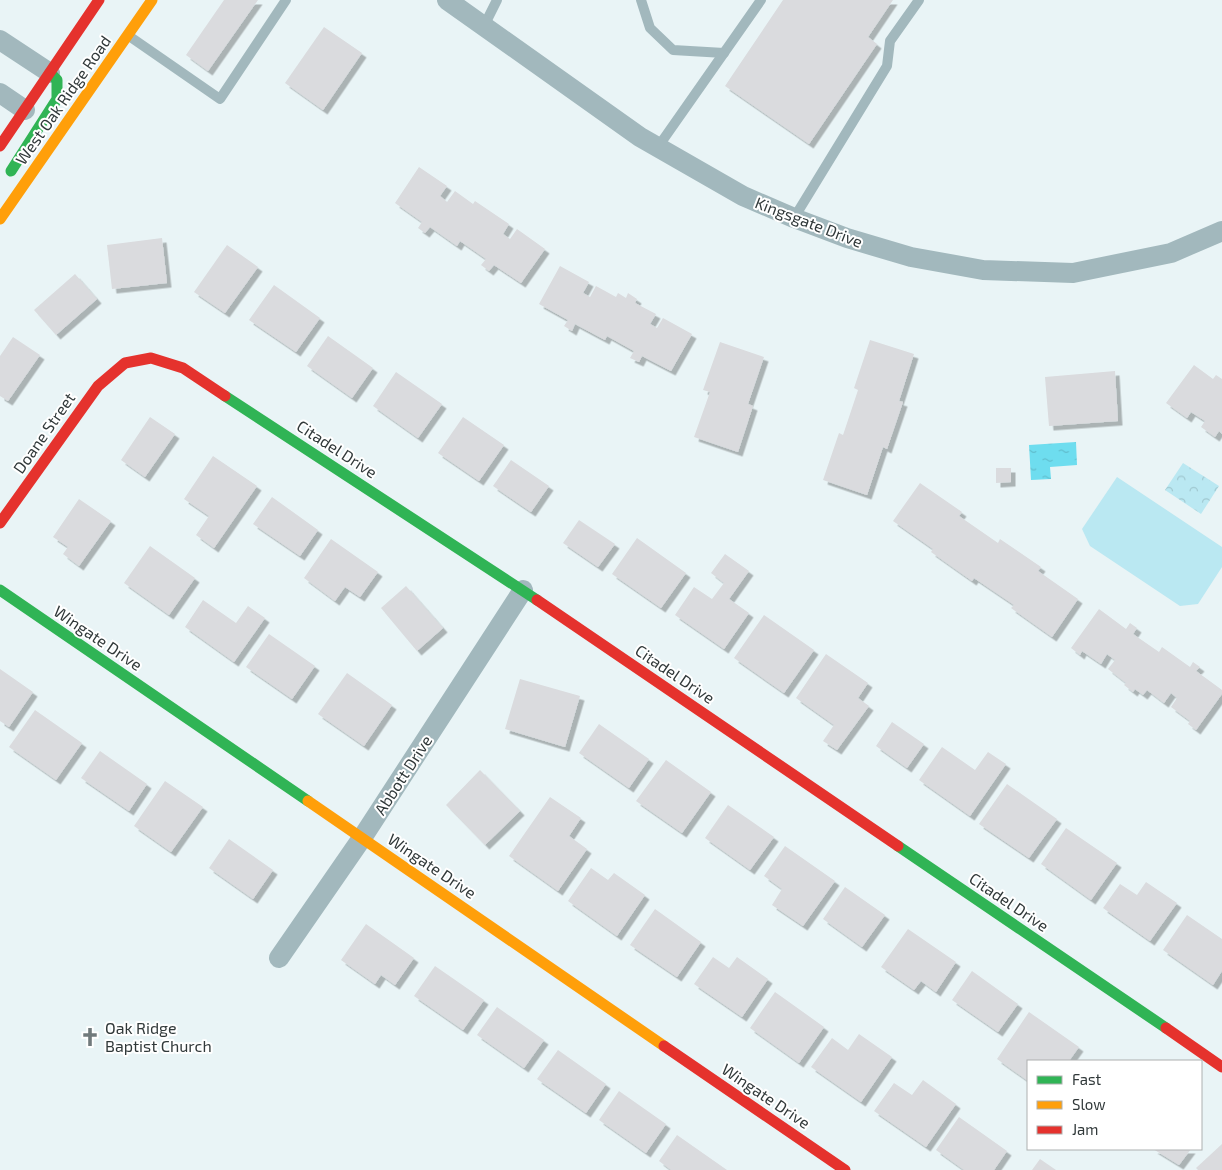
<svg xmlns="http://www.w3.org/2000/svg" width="1222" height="1170" viewBox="0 0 1222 1170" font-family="'Exo 2',sans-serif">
<defs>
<pattern id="forest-crowns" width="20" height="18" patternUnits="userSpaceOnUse" patternTransform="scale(1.25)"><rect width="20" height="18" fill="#bae8f2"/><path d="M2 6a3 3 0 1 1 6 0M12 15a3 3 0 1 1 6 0" fill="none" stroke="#a0c8d0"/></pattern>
<pattern id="water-ripples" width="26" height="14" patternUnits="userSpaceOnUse" patternTransform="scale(1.25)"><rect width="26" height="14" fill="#6eddef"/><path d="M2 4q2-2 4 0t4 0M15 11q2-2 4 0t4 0" fill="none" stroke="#60bece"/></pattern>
<filter id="shadow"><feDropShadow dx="4.5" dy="4.5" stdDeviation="0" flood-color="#0004"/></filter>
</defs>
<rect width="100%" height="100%" fill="#e9f4f6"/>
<!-- green -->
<path fill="#bae8f2" d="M1117,477l105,70v20l-24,37 -18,2 -90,-60 -8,-17z"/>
<!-- forest -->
<path fill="url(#forest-crowns)" d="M1183,463l36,23 -18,28 -36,-24z"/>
<!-- water -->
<path fill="url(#water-ripples)" d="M1076,442l1,23 -27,2 1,12 -20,1 -2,-35z"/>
<!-- building -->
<g fill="#dadbde" filter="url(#shadow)">
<path d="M224,0h34l-50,71 -22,-16z"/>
<path d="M783,0h110l-25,37 9,7 -68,100 -84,-58z"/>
<path d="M324,27l38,26 -39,57 -38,-27z"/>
<path d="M419,167l28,19 -7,10 7,6 8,-11 18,13 2,-3 34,23 -6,10 7,5 7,-10 28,20 -24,34 -27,-18 -5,6 -8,-6 5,-6 -26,-18 -3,5 -27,-19 -5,6 -7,-5 4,-6 -27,-19z"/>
<path d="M162,238l5,45 -55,6 -5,-44z"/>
<path d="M227,245l31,22 -33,46 -31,-21z"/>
<path d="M560,266l29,16 -6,11 7,4 6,-11 20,11 2,-4 8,5 2,-5 9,6 -2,4 21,11 -6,10 7,4 6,-10 29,16 -21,37 -29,-15 -3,6 -9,-4 4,-7 -27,-15 -2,4 -30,-16 -3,7 -8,-5 4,-6 -29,-16z"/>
<path d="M75,274l22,25 -41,36 -22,-25z"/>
<path d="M274,285l46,33 -24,34 -47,-32z"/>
<path d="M328,336l45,32 -21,30 -45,-32z"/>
<path d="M13,337l27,18 -32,46 -8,-5v-40z"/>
<path d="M870,340l44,14 -15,47 4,1 -16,47 -4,-2 -16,48 -44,-15 16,-47 4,2 15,-45 -4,-2z"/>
<path d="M720,342l44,15 -16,47 5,2 -15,46 -44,-15 16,-45 -7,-2z"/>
<path d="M1194,365l19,14 3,-4 6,4v55l-3,-3 -4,6 -14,-10 4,-6 -14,-9 -4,6 -21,-15z"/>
<path d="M1115,371l3,50 -69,5 -4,-49z"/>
<path d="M396,372l46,32 -24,34 -45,-32z"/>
<path d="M150,417l25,17 -30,43 -24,-17z"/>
<path d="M463,417l41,28 -25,36 -41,-28z"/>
<path d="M213,456l44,30 -43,62 -18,-13 13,-19 -25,-17z"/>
<path d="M511,460l38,26 -18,26 -38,-26z"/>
<path d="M996,468h15v14l-15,1z"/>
<path d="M920,483l42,29 -3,4 39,27 2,-4 41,28 -3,4 40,28 -26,38 -41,-29 3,-3 -40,-27 -2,3 -41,-29 2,-3 -40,-28z"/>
<path d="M272,497l46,33 -18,26 -47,-32z"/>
<path d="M79,499l32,22 -32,45 -16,-12 5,-7 -15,-10z"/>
<path d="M579,520l36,24 -17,23 -35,-24z"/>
<path d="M637,538l49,35 -25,35 -49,-34z"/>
<path d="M331,539l47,33 -18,25 -15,-10 -10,14 -31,-23z"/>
<path d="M150,546l45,32 -26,37 -45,-32z"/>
<path d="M725,554l24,17 -20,28 20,14 -25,36 -49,-34 19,-28 18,12 12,-16 -13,-10z"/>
<path d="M406,586l37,42 -26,23 -36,-43z"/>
<path d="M203,600l33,23 12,-17 17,12 -31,44 -49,-35z"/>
<path d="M1099,609l27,20 4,-6 7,5 -4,6 26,18 3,-5 28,20 3,-5 7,5 -4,4 26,19v4l-26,36 -8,-6 2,-3 -19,-14 6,-9 -6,-5 -7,10 -17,-13 -4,5 -8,-6 -2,3 -9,-7 2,-2 -18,-14 7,-9 -8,-6 -6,10 -19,-13 -2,4 -9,-7z"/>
<path d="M764,615l50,35 -30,43 -50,-35z"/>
<path d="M269,634l46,32 -23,33 -46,-32z"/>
<path d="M826,654l42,29 -10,15 11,8 -32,44 -14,-9 11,-16 -38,-27z"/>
<path d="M0,669l33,23 -24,35 -9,-6z"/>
<path d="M347,673l45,32 -28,41 -46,-32z"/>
<path d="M520,679l60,17 -15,51 -60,-18z"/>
<path d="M35,710l47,33 -26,37 -47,-33z"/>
<path d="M892,722l32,22 -17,24 -31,-22z"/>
<path d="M599,724l50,35 -20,29 -50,-35z"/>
<path d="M942,747l33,23 13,-18 18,12 -36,52 -51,-36z"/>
<path d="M100,751l47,33 -18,27 -48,-33z"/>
<path d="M666,760l45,32 -29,41 -46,-32z"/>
<path d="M480,770l40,41 -35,34 -39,-40z"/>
<path d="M165,781l38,26 -32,45 -37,-26z"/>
<path d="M1007,784l50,35 -28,39 -50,-34z"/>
<path d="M550,797l31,21 -12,18 18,13 -29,42 -49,-35z"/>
<path d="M728,805l46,32 -24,33 -45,-32z"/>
<path d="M1066,828l51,35 -26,37 -50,-36z"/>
<path d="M229,839l44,31 -20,29 -44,-31z"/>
<path d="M785,846l50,35 -32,45 -31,-21 10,-16 -18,-13z"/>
<path d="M591,868l17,12 6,-7 31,22 -28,41 -49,-35z"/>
<path d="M1146,882l31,21 -27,38 -47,-33 17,-24 17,11z"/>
<path d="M845,887l40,28 -23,32 -39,-28z"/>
<path d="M655,909l46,33 -24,35 -47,-32z"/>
<path d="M1187,915l35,24v32l-9,14 -50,-35z"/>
<path d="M366,924l48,34 -19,27 -14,-10 -6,9 -34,-24z"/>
<path d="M908,929l48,33 -20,30 -15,-11 -7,9 -33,-23z"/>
<path d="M713,957l16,11 8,-11 31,22 -26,38 -48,-33z"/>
<path d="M435,966l49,34 -21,30 -49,-34z"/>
<path d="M972,971l46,33 -20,28 -46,-32z"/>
<path d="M775,992l49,35 -25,36 -49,-35z"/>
<path d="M497,1007l47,33 -20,28 -47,-33z"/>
<path d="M1029,1012l50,35 -10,14h-41v20l-31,-22z"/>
<path d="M859,1034l33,23 -31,45 -50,-35 21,-29 16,12z"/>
<path d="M558,1050l48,34 -20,29 -49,-34z"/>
<path d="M923,1080l33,24 -30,43 -52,-36 20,-28 18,12z"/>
<path d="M619,1091l47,33 -20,29 -47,-33z"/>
<path d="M959,1117l48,34 -13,19h-30l-28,-20z"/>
<path d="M677,1135l50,35h-56l-12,-9z"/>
<path d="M1222,1144v26h-24l-2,-2z"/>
<path d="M1153,1149h38l-12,16z"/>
<path d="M1040,1159l16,11h-24z"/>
</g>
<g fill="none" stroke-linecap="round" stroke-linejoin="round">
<!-- lane -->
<g stroke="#a2b8bd" stroke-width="10">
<path d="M641,0l9,28 23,22 51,3"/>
<path d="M484,26l13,-26"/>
<path d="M129,36l91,63 66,-99"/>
<path d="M658,147l103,-147"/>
<path d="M794,218l93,-152 3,-25 29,-41"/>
</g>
<!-- street -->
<g stroke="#a2b8bd" stroke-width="20">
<path d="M447,0l193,137 103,59 51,22 53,20 64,19 72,13 90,3 98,-20 51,-22"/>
<path d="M0,40l50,33"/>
<path d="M0,93l25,17"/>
<path d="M279,958l83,-120 161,-248"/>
</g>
<!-- fast -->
<g stroke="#30b455" stroke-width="11">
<path d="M11,171l46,-72v-19l-7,-7"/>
<path d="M225,396l312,204"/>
<path d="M0,590l308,211"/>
<path d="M898,846l268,182"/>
</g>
<!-- slow -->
<g stroke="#ff9f0a" stroke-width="11">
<path d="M0,219l152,-219"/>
<path d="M308,801l356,245"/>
</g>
<!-- jam -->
<g stroke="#e5322d" stroke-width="11">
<path d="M0,146l99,-146"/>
<path d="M0,523l98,-137 27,-23 26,-5 32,10 42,28"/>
<path d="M537,600l361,246"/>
<path d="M1166,1028l56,39"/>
<path d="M664,1046l181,124"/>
</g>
</g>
<!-- icons -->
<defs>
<g id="church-bare" transform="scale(1.5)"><path d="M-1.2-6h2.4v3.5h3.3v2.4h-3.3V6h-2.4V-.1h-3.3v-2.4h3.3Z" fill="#717a7c" stroke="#fff" stroke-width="2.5" paint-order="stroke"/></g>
</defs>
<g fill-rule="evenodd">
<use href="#church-bare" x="90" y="1037"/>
</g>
<g text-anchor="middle" stroke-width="4" stroke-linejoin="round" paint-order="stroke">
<!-- street labels -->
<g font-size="16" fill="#31393a" stroke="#fff">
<text transform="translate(63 100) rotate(-55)" y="6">West Oak Ridge Road</text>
<text transform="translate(809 222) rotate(21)" y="6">Kingsgate Drive</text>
<text transform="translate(44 433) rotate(-55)" y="6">Doane Street</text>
<text transform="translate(337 449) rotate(33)" y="6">Citadel Drive</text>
<text transform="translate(98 638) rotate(34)" y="6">Wingate Drive</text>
<text transform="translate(675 674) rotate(34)" y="6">Citadel Drive</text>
<text transform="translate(403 775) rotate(-57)" y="6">Abbott Drive</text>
<text transform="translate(432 866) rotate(34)" y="6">Wingate Drive</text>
<text transform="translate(1009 902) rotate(34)" y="6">Citadel Drive</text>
<text transform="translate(766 1096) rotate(34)" y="6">Wingate Drive</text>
</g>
<!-- poi labels -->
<g font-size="16" fill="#31393a" stroke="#fff" text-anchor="start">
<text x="105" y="1034">Oak Ridge<tspan x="105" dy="18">Baptist Church</tspan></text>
</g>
</g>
<!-- legend -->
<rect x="1027" y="1060" width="175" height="90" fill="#ffffff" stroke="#adb0b0"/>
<rect x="1037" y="1076" width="25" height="8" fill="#30b455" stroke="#adb0b0"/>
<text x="1072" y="1085" font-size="15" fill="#31393a">Fast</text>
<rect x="1037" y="1101" width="25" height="8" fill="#ff9f0a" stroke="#adb0b0"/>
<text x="1072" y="1110" font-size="15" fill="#31393a">Slow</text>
<rect x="1037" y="1126" width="25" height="8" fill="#e5322d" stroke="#adb0b0"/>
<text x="1072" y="1135" font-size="15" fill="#31393a">Jam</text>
</svg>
